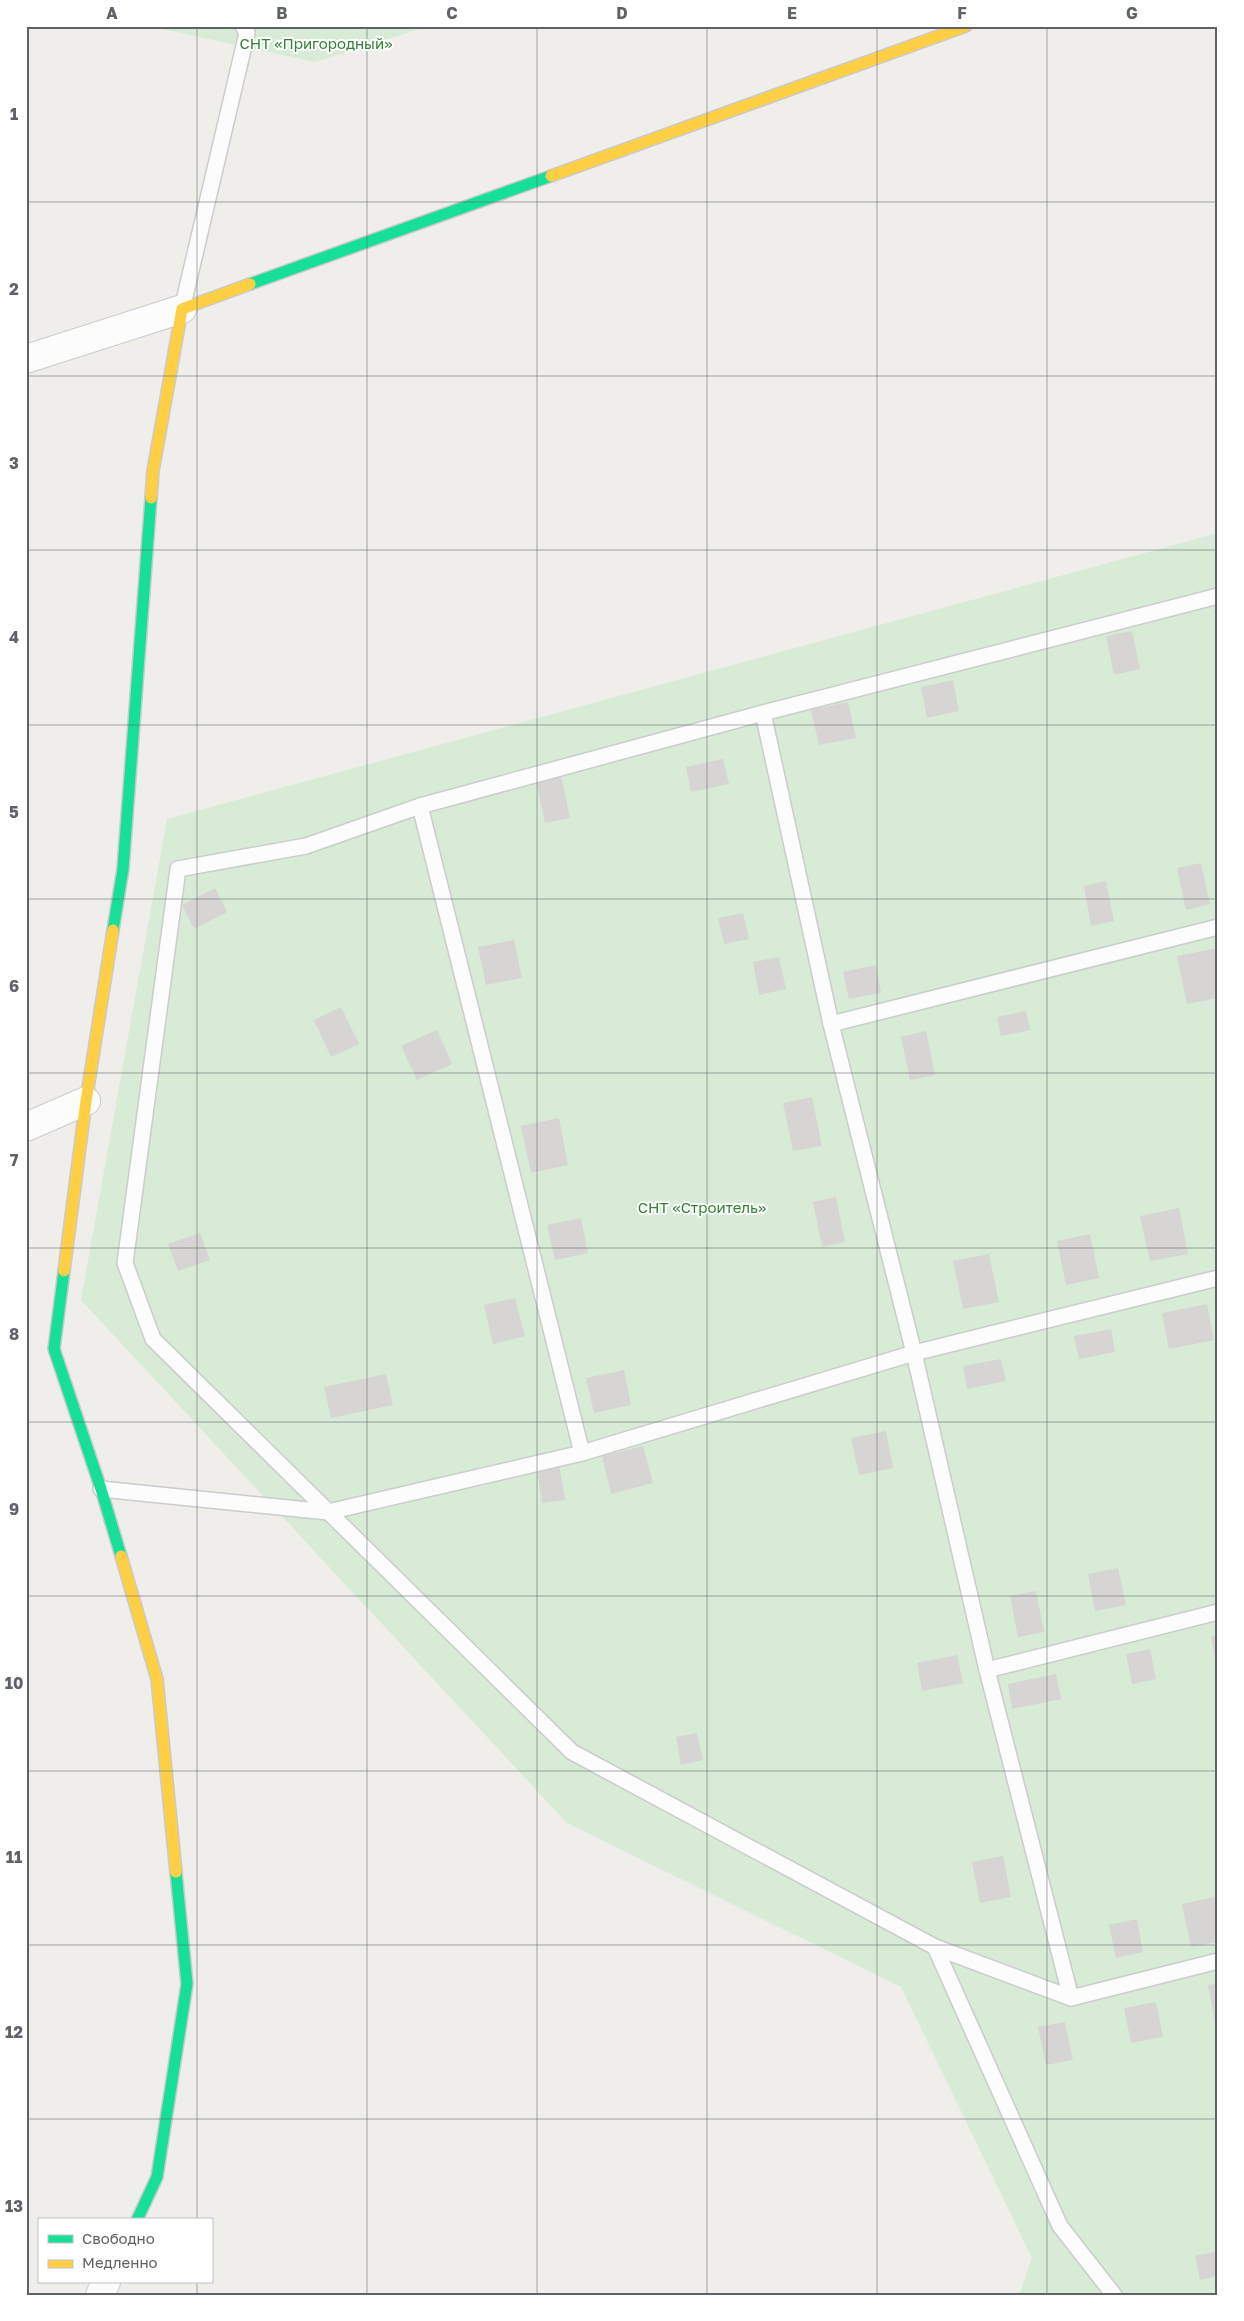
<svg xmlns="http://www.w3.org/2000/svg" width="1244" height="2321" viewBox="0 0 1244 2321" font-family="'Golos Text',sans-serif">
<rect width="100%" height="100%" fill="#efeeea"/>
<!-- green -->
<g fill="#d8ebd6">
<path d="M149,26h280l-114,36z"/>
<path d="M1218,533v1762h-199l13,-37 -131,-271 -334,-164 -486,-523 86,-481z"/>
</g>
<!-- building -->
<g fill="#d6d5d3">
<path d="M1218,610v15h-1l-3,-14z"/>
<path d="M1132,631l8,38 -26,6 -8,-39z"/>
<path d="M953,680l6,31 -32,7 -6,-31z"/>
<path d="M848,702l8,36 -37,7 -8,-35z"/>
<path d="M723,759l6,25 -38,8 -5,-25z"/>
<path d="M561,775l9,43 -25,5 -9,-42z"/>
<path d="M1201,863l9,41 -24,6 -9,-42z"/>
<path d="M1106,881l8,40 -23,5 -7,-40z"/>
<path d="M215,888l12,24 -33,17 -12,-24z"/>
<path d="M743,913l6,26 -25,5 -6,-26z"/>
<path d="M514,940l8,38 -36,7 -8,-38z"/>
<path d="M1218,948v50l-31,6 -10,-48z"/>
<path d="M779,957l7,32 -27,6 -6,-33z"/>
<path d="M876,965l5,28 -32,6 -6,-27z"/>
<path d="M341,1007l18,37 -28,13 -17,-37z"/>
<path d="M1026,1011l4,19 -29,6 -4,-19z"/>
<path d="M437,1030l15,34 -35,16 -16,-34z"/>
<path d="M926,1031l9,44 -25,5 -9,-43z"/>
<path d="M812,1097l10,49 -29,5 -10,-48z"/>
<path d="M559,1118l9,47 -37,8 -10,-47z"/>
<path d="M836,1197l9,45 -23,5 -9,-45z"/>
<path d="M1179,1208l9,46 -38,7 -10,-45z"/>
<path d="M581,1218l7,35 -33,7 -8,-35z"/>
<path d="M200,1233l10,27 -32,11 -10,-27z"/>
<path d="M1090,1234l9,44 -33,7 -9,-44z"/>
<path d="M989,1254l10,48 -36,7 -10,-48z"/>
<path d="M515,1298l10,38 -32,8 -9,-39z"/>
<path d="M1207,1304l7,36 -45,9 -7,-36z"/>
<path d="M1111,1329l4,23 -36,7 -5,-23z"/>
<path d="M1001,1359l5,22 -39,8 -4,-23z"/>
<path d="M624,1370l7,35 -37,8 -8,-35z"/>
<path d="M386,1374l7,31 -62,13 -7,-31z"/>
<path d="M886,1431l7,37 -34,7 -8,-37z"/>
<path d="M643,1446l10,37 -42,11 -9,-38z"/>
<path d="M559,1464l6,36 -23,3 -5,-36z"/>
<path d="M1118,1568l8,37 -31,6 -7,-37z"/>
<path d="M1036,1591l8,41 -26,5 -8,-41z"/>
<path d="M1218,1635v31h-1l-6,-29z"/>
<path d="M1150,1649l6,30 -24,5 -6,-30z"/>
<path d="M957,1655l6,28 -41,8 -5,-28z"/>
<path d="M1056,1674l5,25 -49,10 -4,-25z"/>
<path d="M697,1733l6,27 -22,5 -5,-28z"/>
<path d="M1003,1856l8,41 -31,6 -8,-41z"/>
<path d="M1215,1897l3,15v30l-27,5 -9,-43z"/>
<path d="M1137,1919l6,33 -27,6 -7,-33z"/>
<path d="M1218,1983v39l-3,1 -7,-38z"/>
<path d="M1156,2002l7,35 -32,6 -7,-35z"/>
<path d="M1065,2022l8,38 -27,5 -8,-38z"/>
<path d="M1218,2251v25l-18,4 -5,-24z"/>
</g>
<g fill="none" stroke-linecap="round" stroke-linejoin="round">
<!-- lane casing -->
<g stroke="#cbcccc" stroke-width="18">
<g id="lane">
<path d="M182,309l65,-276 -4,-7"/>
<path d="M1218,596l-455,117 -343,93 -114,40 -128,23 -53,394 28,76 419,413 363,195 136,51 147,-37"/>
<path d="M763,713l68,311 83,329 73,317 84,328"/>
<path d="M420,806l162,647"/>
<path d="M831,1024l387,-97"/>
<path d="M101,1489l227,23 254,-59 332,-100 304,-75"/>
<path d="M987,1670l231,-58"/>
<path d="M935,1947l125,279 54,69"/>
</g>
</g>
<!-- street casing -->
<g stroke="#cbcccc" stroke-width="30">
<g id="street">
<path d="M26,359l156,-50"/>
<path d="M26,1127l60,-26"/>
<path d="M100,2295l6,-13"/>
</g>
</g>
<!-- fast casing -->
<g stroke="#cacacb" stroke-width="14">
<g id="fast">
<path d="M250,284l301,-108"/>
<path d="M113,930l10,-61 28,-371"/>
<path d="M64,1271l-10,78 47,140 20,67"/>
<path d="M137,2220l20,-43 30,-193 -11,-112"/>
</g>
</g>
<!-- slow casing -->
<g stroke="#cacacb" stroke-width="14">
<g id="slow">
<path d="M551,176l415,-150"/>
<path d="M151,498l2,-27 29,-162 68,-25"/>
<path d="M64,1271l22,-170 27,-171"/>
<path d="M121,1556l36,123 19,193"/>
</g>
</g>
<!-- lane -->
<use href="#lane" stroke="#fdfcfc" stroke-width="15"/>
<!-- street -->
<use href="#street" stroke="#fdfcfc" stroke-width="28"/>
<!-- fast -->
<use href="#fast" stroke="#16e098" stroke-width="11"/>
<!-- slow -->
<use href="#slow" stroke="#ffcf43" stroke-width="11"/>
</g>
<!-- grid -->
<path fill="none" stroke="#5f6368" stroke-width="1" stroke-opacity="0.55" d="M197,26v2194M367,26v2269M537,26v2269M707,26v2269M877,26v2269M1047,26v2269M26,202h1192M26,376h1192M26,550h1192M26,725h1192M26,899h1192M26,1073h1192M26,1248h1192M26,1422h1192M26,1596h1192M26,1771h1192M26,1945h1192M26,2119h1192M197,2282v13"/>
<g text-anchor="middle" stroke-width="4" stroke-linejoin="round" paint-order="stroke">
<!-- park labels -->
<g font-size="15" fill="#348238" stroke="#fff">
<text x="316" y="49">СНТ «Пригородный»</text>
<text x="702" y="1213">СНТ «Строитель»</text>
</g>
</g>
<!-- border -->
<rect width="1244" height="2321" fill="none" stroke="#ffffff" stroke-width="55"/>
<!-- legend -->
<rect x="38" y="2218" width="175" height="65" fill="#ffffff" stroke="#bfc1c3"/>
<rect x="48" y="2235" width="25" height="8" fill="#16e098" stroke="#bfc1c3"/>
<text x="82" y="2244" font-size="15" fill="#5f6368">Свободно</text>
<rect x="48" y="2260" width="25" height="8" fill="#ffcf43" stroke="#bfc1c3"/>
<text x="82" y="2268" font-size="15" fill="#5f6368">Медленно</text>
<rect x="28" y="28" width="1188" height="2266" fill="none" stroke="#5f6368" stroke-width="2"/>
<g font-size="16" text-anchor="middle" font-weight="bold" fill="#5f6368">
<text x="112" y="19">A</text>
<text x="282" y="19">B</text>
<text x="452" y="19">C</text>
<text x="622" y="19">D</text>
<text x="792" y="19">E</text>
<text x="962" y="19">F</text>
<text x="1132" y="19">G</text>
<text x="14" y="120">1</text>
<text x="14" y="295">2</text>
<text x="14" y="469">3</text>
<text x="14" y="643">4</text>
<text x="14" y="818">5</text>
<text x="14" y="992">6</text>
<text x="14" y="1166">7</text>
<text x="14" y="1340">8</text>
<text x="14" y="1515">9</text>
<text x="14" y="1689">10</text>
<text x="14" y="1863">11</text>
<text x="14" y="2038">12</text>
<text x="14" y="2212">13</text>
</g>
</svg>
